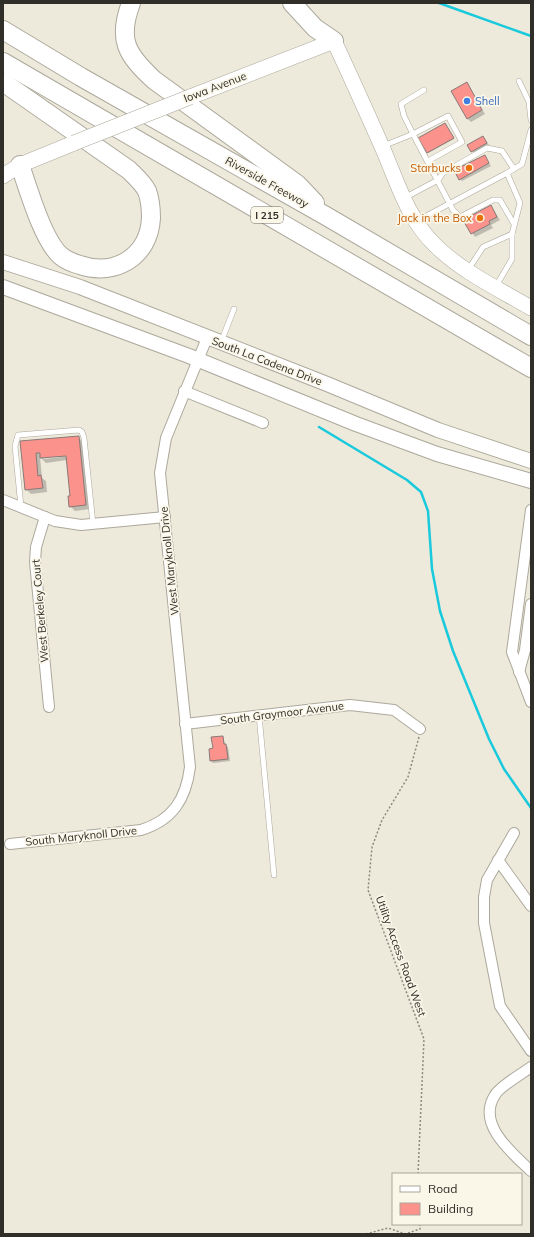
<svg xmlns="http://www.w3.org/2000/svg" width="534" height="1237" viewBox="0 0 534 1237" font-family="Mulish,sans-serif">
<rect width="100%" height="100%" fill="#ede9db"/>
<!-- shadow -->
<g fill="#0003" fill-rule="evenodd">
<path d="M467,84l18,30 -14,8 -4,-4z"/>
<path d="M445,125l9,14 -26,14 -9,-15z"/>
<path d="M483,137l6,8 -15,8 -2,-2z"/>
<path d="M486,158l5,8 -29,15 -2,-2z"/>
<path d="M491,206l9,14 -9,5 2,3 -18,9 -11,-17z"/>
<path d="M78,437l5,5 7,67 -15,2 -5,-5 1,-9 -4,-37 -21,3 -6,-6 2,21 4,3 1,11 -16,2 -5,-5 -5,-47zM71,454v2l-27,3 -1,-2z"/>
<path d="M223,737l2,8 3,2 2,14 -17,2 -2,-2 3,-12z"/>
</g>
<g fill="none" stroke-linecap="round" stroke-linejoin="round">
<!-- stream -->
<g stroke="#19c9dc" stroke-width="2.5">
<path d="M439,3l92,33"/>
<path d="M319,427l88,53 14,12 7,19 4,58 8,42 13,40 36,88 15,30 27,39"/>
</g>
</g>
<!-- building -->
<g fill="#fb928b" stroke="#897978">
<path d="M467,82l15,28 -15,9 -16,-28z"/>
<path d="M445,123l9,15 -27,15 -9,-15z"/>
<path d="M483,136l4,7 -16,9 -4,-7z"/>
<path d="M485,155l4,8 -30,17 -5,-10z"/>
<path d="M491,205l6,12 -8,4 1,3 -19,10 -8,-14z"/>
<path d="M79,436l7,69 -17,2 -1,-11h2l-4,-40 -26,2v-5h-4l2,23 3,-1 2,13 -18,2 -5,-49z"/>
<path d="M223,736l1,8h2l2,15 -18,2 -1,-12 4,-1 -2,-11z"/>
</g>
<g fill="none" stroke-linecap="round" stroke-linejoin="round">
<!-- lane casing -->
<g stroke="#aca89b" stroke-width="6">
<g id="lane">
<path d="M519,81l10,21 2,18"/>
<path d="M383,146l30,-12 -9,-18 -3,-12 23,-14"/>
<path d="M428,161l34,-19 -14,-26 -35,18 40,76 7,7 33,-17h7l14,24"/>
<path d="M507,173l15,-9 9,-34"/>
<path d="M406,197l32,-17 5,-7 44,-25 15,3 12,18"/>
<path d="M417,221l90,-48 13,30 -8,31v25l-16,27"/>
<path d="M468,270l15,-23 29,-13"/>
<path d="M221,342l13,-33"/>
<path d="M21,507l-6,-61 3,-11 61,-5 3,2 2,6 9,86"/>
<path d="M259,715l15,160"/>
</g>
</g>
<!-- street casing -->
<g stroke="#aca89b" stroke-width="12">
<g id="street">
<path d="M184,391l79,32"/>
<path d="M3,500l52,21 26,4 84,-8"/>
<path d="M531,510l-19,142 19,50"/>
<path d="M45,517l-9,30 -1,15 14,145"/>
<path d="M519,672l6,-22 6,-46"/>
<path d="M185,724l165,-19 44,5 26,19"/>
<path d="M514,833l-27,47 -3,17v26l16,83 31,45"/>
<path d="M10,844l131,-14c32,-10 45,-31 49,-63l-30,-294 6,-35 41,-100"/>
<path d="M498,860l33,46"/>
<path d="M531,1067c-9,7 -31,19 -36,28 -19,29 17,58 36,76"/>
</g>
</g>
<!-- secondary casing -->
<g stroke="#aca89b" stroke-width="16">
<g id="secondary">
<path d="M3,262l77,25 247,97 111,46 93,31"/>
<path d="M3,287l186,69 167,68 81,30 94,27"/>
</g>
</g>
<!-- primary casing -->
<g stroke="#aca89b" stroke-width="16">
<g id="primary">
<path d="M190,97l144,-56c17,36 33,72 49,108 15,35 25,71 54,98 27,26 62,42 94,61"/>
<path d="M3,176l17,-11 54,-22"/>
</g>
</g>
<!-- highway casing -->
<g stroke="#aca89b" stroke-width="20">
<g id="highway">
<path d="M131,3c-14,37 -4,52 23,77l143,104 18,19"/>
<path d="M292,3l23,25 19,13"/>
<path d="M3,30l78,47 245,139 205,120"/>
<path d="M3,62l528,306"/>
<path d="M3,82l126,88c6,6 14,13 18,21 3,8 4,18 4,27 -2,38 -35,59 -71,47 -7,-2 -13,-4 -19,-9 -18,-15 -33,-68 -41,-91"/>
</g>
</g>
<!-- path -->
<g stroke="#8d8a81" stroke-width="1.5" stroke-dasharray="2 2" stroke-linecap="butt">
<path d="M418,1174l6,-135 -56,-149 4,-43 10,-27 26,-43 11,-40"/>
<path d="M366,1234l22,-6 17,6 15,-5v-5"/>
</g>
<!-- lane -->
<use href="#lane" stroke="#fff" stroke-width="5"/>
<!-- street -->
<use href="#street" stroke="#fff" stroke-width="10"/>
<!-- secondary -->
<use href="#secondary" stroke="#fff" stroke-width="14"/>
<!-- primary -->
<use href="#primary" stroke="#fff" stroke-width="15"/>
<!-- highway -->
<use href="#highway" stroke="#fff" stroke-width="18"/>
<!-- primary-bridge casing -->
<g stroke="#aca89b" stroke-width="16" stroke-linecap="butt">
<path id="primary-bridge" d="M74,143l116,-46"/>
</g>
<!-- primary-bridge -->
<use href="#primary-bridge" stroke="#fff" stroke-width="15"/>
</g>
<!-- markers -->
<circle fill="#3f7fe0" stroke="#faf6e8" stroke-width="1.5" cx="467" cy="101" r="4"/>
<g fill="#e8710a" stroke="#faf6e8" stroke-width="1.5">
<circle cx="469" cy="168" r="4"/>
<circle cx="480" cy="218" r="4"/>
</g>
<g text-anchor="middle" stroke-width="3.5" stroke-linejoin="round" paint-order="stroke">
<!-- shield labels -->
<rect fill="#faf6e8" stroke="#6d6a62" stroke-width="1" x="251" y="207" width="32" height="16" rx="3"/>
<g font-size="10" font-weight="bold" fill="#302e29">
<text x="267" y="219">I 215</text>
</g>
<!-- street labels -->
<g font-size="11" fill="#302e29" stroke="#faf6e8">
<text transform="translate(215 87) rotate(-21)" y="4">Iowa Avenue</text>
<text transform="translate(267 182) rotate(29)" y="4">Riverside Freeway</text>
<text transform="translate(267 361) rotate(21)" y="4">South La Cadena Drive</text>
<text transform="translate(169 561) rotate(-96)" y="4">West Maryknoll Drive</text>
<text transform="translate(40 611) rotate(-95)" y="4">West Berkeley Court</text>
<text transform="translate(282 713) rotate(-7)" y="4">South Graymoor Avenue</text>
<text transform="translate(81 836) rotate(-6)" y="4">South Maryknoll Drive</text>
<text transform="translate(401 956) rotate(70)" y="4">Utility Access Road West</text>
</g>
<!-- shop labels -->
<g font-size="11" fill="#366cbe" stroke="#faf6e8" text-anchor="start">
<text x="475" y="105">Shell</text>
</g>
<!-- food labels -->
<g font-size="11" fill="#c56008" stroke="#faf6e8" text-anchor="end">
<text x="461" y="172">Starbucks</text>
<text x="472" y="222">Jack in the Box</text>
</g>
</g>
<!-- border -->
<rect width="534" height="1237" fill="none" stroke="#302e29" stroke-width="8"/>
<!-- legend -->
<rect x="392" y="1173" width="130" height="52" fill="#faf6e8" stroke="#a9a69c"/>
<rect x="400" y="1186" width="20" height="6" fill="#ffffff" stroke="#a9a69c"/>
<text x="428" y="1193" font-size="12" fill="#302e29">Road</text>
<rect x="400" y="1203" width="20" height="12" fill="#fb928b" stroke="#a9a69c"/>
<text x="428" y="1213" font-size="12" fill="#302e29">Building</text>
</svg>
